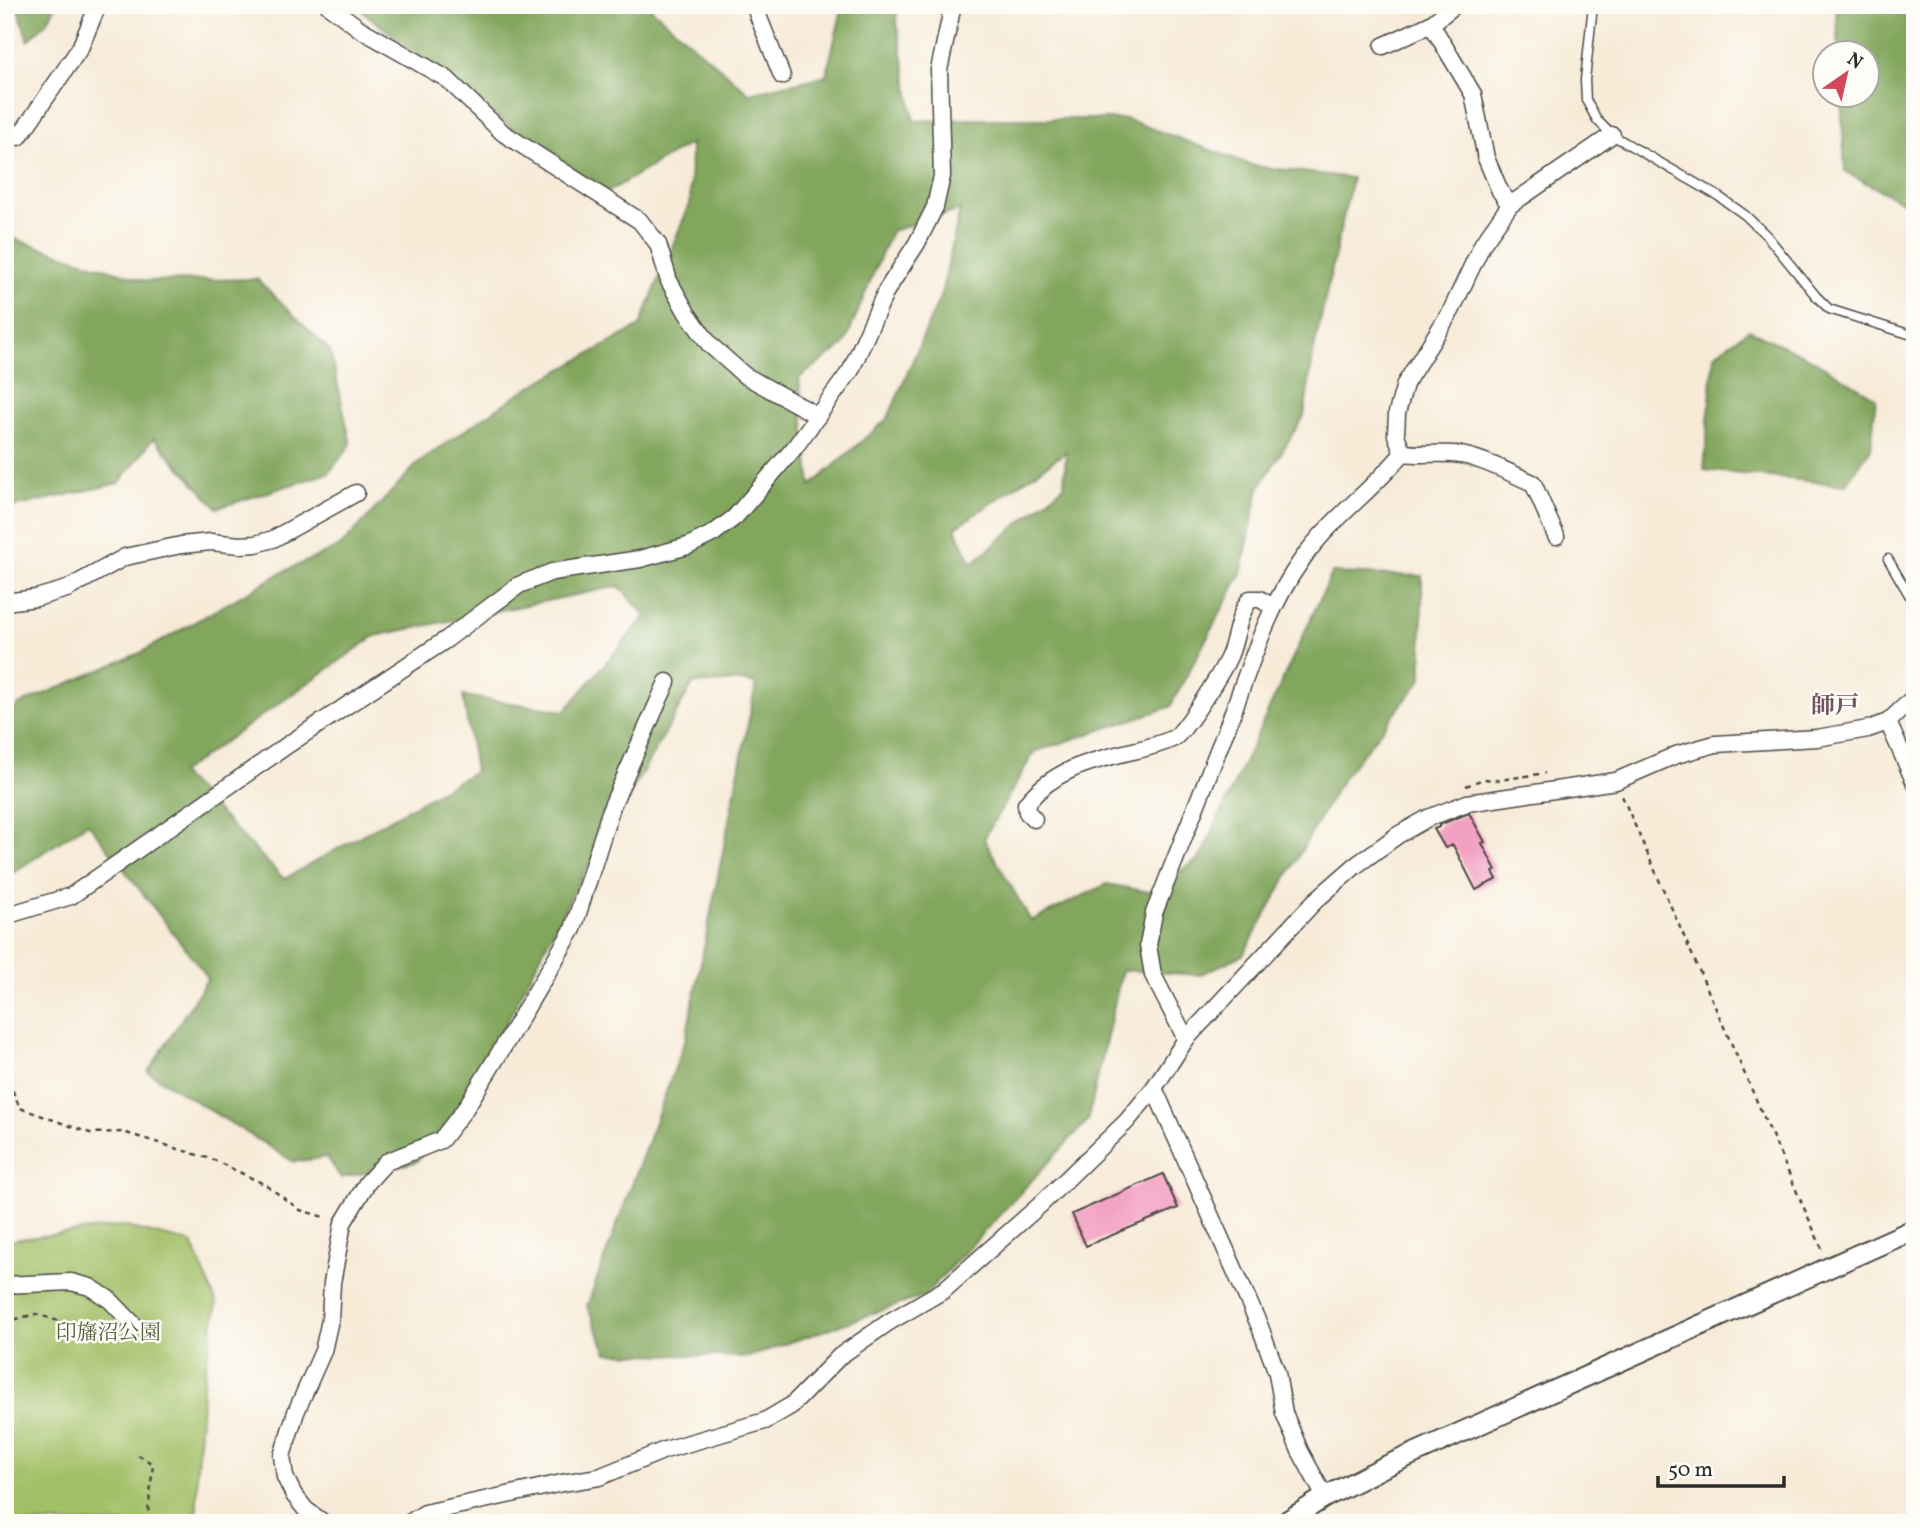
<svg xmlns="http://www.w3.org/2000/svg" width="1920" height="1528" viewBox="0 0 1920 1528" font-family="Vollkorn,'Noto Serif JP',serif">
<rect width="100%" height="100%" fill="#fdfcf7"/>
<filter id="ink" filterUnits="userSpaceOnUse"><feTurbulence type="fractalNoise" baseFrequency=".0143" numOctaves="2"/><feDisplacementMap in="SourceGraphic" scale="14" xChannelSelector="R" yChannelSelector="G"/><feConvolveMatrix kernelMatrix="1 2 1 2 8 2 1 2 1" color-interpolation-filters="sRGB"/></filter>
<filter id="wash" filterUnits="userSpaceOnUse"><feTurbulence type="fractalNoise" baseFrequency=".00686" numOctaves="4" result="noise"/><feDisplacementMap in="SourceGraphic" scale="28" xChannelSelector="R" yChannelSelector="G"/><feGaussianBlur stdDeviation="1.57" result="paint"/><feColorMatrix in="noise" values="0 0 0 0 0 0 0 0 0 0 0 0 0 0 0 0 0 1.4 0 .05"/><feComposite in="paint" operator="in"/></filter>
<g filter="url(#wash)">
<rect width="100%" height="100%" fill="#f7ebd8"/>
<!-- green -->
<path fill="#a2bf66" stroke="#667548" stroke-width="2" d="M122,1226l70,17 25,61 -13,72 -7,90v57h-192v-280l14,-4z"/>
<!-- forest -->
<g fill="#81a65b" stroke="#566843" stroke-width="2" fill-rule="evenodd">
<path d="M17,5h39l-8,16 -20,20z"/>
<path d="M355,5h292l102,88 77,-17 17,-71h57l-4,13 18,103 59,-2h153l128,47 98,12 -38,171 -10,67 -45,72 -18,86 -71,133 -136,45 -50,87 47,82 76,-37 42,8 51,-34 132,-285 90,3v103l-82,103 -97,173 -44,20 -77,-5 -34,150 -164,176 -176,61 -141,-4 -20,-47 99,-268 70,-354 -15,-3 -48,3 -126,220 -95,187 -56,71 -75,16 -14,-21 -33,5 -146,-90 60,-94 -120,-155 -83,55v-157l13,-16 122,-52 145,-82 56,-25 79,-85 101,-69 119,-66 50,-123 1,-60 -90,53 -154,-117zM960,210l-19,85 -53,123 -77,68 -12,-108 45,-33 47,-114zM1066,452l-2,34 -92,77 -17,-35zM619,586l27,30 -81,95 -102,-15 12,75 -191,108 -104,-106 195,-137z"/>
<path d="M1836,5h79v203l-70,-36 -4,-77 27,-1v-42h-29z"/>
<path d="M5,236l140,45 112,-2 73,72 21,93 -22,29 -112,35 -63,-70 -35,45 -114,26z"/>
<path d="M1749,330l62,29 65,39 -5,51 -26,36 -141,-15 10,-115z"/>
</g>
<g id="blocks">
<!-- building -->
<g fill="#f3a1c3">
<path d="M1469,813l16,29 -3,1 14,27 -3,2 4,7 -21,11 -23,-45 -8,3 -11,-19 5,-2v-2z"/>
<path d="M1163,1174l15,34 -92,38 -14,-32z"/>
</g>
</g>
</g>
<g filter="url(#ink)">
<use href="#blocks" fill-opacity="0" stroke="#4a4845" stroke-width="2"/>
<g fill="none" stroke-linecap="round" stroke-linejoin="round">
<!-- service casing -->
<g stroke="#4a4845" stroke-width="11">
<g id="service">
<path d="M1593,5l-8,75 1,20 11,20 15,15 106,61 27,19 22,21 49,60 13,13 86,27"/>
<path d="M1888,559l27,46"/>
</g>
</g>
<!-- minor casing -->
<g stroke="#4a4845" stroke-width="19">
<g id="minor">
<path d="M328,5l32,24 87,50 56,54 137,88 18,23 11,37 18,32 23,32 34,30 74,41"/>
<path d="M757,5v8l25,63"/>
<path d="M1383,46l48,-22 24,-19"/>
<path d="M19,137l61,-89 18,-43"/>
<path d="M1510,205l102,-70"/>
<path d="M1403,453c18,2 33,0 50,1 23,1 59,20 80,29l23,53"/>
<path d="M5,602l31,-4 31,-9 58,-32 56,-12 30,-3 29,3 16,-1 17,-5 83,-46"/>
<path d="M1888,722l27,61"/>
<path d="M1034,819l-7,-7 -1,-8c28,-35 65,-43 107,-53 13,-3 29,-7 41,-13 12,-8 50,-69 56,-84 7,-18 8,-39 20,-55h10l13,8"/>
<path d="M5,916l66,-20 218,-152 158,-105 72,-54 33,-13 88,-13 48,-13 26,-13 21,-16 60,-70 56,-77 35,-79 31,-48 18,-36 7,-31 -3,-106 14,-65"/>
<path d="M1186,1039l-33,-64 -5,-30 6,-32c25,-64 51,-128 76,-193 20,-54 37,-111 71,-159 28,-41 71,-70 102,-108l-7,-18 1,-22 8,-29 46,-73 32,-68 27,-38 -10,-14 -14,-33 -13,-64 -42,-70"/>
<path d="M1154,1088l106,239 17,46 7,40 16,38 25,46"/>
<path d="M5,1285l66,-3 19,5 20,13 25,26"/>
<path d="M324,1523l-18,-13 -12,-15 -9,-18 -3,-21 14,-44 27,-61 7,-31 2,-37 11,-60 24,-40 19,-21 55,-22 24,-31 43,-70 65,-110 39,-123 55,-124"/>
<path d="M409,1523l16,-10 137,-30 37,-6 66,-27 100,-29 27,-16 48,-49 49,-34 55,-32 96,-85 87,-84 27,-33 32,-49 129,-138 40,-35 43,-31 30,-17 39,-15 149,-22 60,-26 39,-11 102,-6 51,-9 20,-7 27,-26"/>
</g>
</g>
<!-- tertiary casing -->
<g stroke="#4a4845" stroke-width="23">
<path id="tertiary" d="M1284,1523l41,-26 59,-30 531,-238"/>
</g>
<!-- path -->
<g stroke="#4a4845" stroke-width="2.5" stroke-dasharray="5 5" stroke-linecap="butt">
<path d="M1466,786l17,-7 16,1 46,-7"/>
<path d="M1622,796l201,455"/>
<path d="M5,1089l6,-2 9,21 70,25 33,-1 91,28 52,25 34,25 27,8"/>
<path d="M5,1322l31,-8 80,25"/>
<path d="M138,1455l15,9 -6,59"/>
</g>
<!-- service -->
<use href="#service" stroke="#fff" stroke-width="8"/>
<!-- minor -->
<use href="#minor" stroke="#fff" stroke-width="16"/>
<!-- tertiary -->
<use href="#tertiary" stroke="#fff" stroke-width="19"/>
</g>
</g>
<g text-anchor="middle" stroke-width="5" stroke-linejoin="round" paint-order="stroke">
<!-- park labels -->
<g font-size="21" fill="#555f40" stroke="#fdfcf7">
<text x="108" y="1339">印旛沼公園</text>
</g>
<!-- quarter labels -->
<g font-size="24" font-weight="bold" fill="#715460" stroke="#fdfcf7">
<text x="1835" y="713">師戸</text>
</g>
</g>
<!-- margin -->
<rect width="1920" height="1528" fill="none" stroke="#fdfcf7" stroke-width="28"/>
<!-- north arrow -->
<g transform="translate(1846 74) rotate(34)"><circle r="33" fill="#fdfcf7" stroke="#a9a8a5" stroke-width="2"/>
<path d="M0-5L12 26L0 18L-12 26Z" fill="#d1495b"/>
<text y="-10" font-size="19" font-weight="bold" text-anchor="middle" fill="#2b2b2b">N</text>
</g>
<!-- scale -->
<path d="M1658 1476v10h126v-10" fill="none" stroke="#2b2b2b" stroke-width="3.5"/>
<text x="1668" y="1476" font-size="21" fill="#2b2b2b" stroke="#fdfcf7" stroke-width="5" paint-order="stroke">50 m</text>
</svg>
